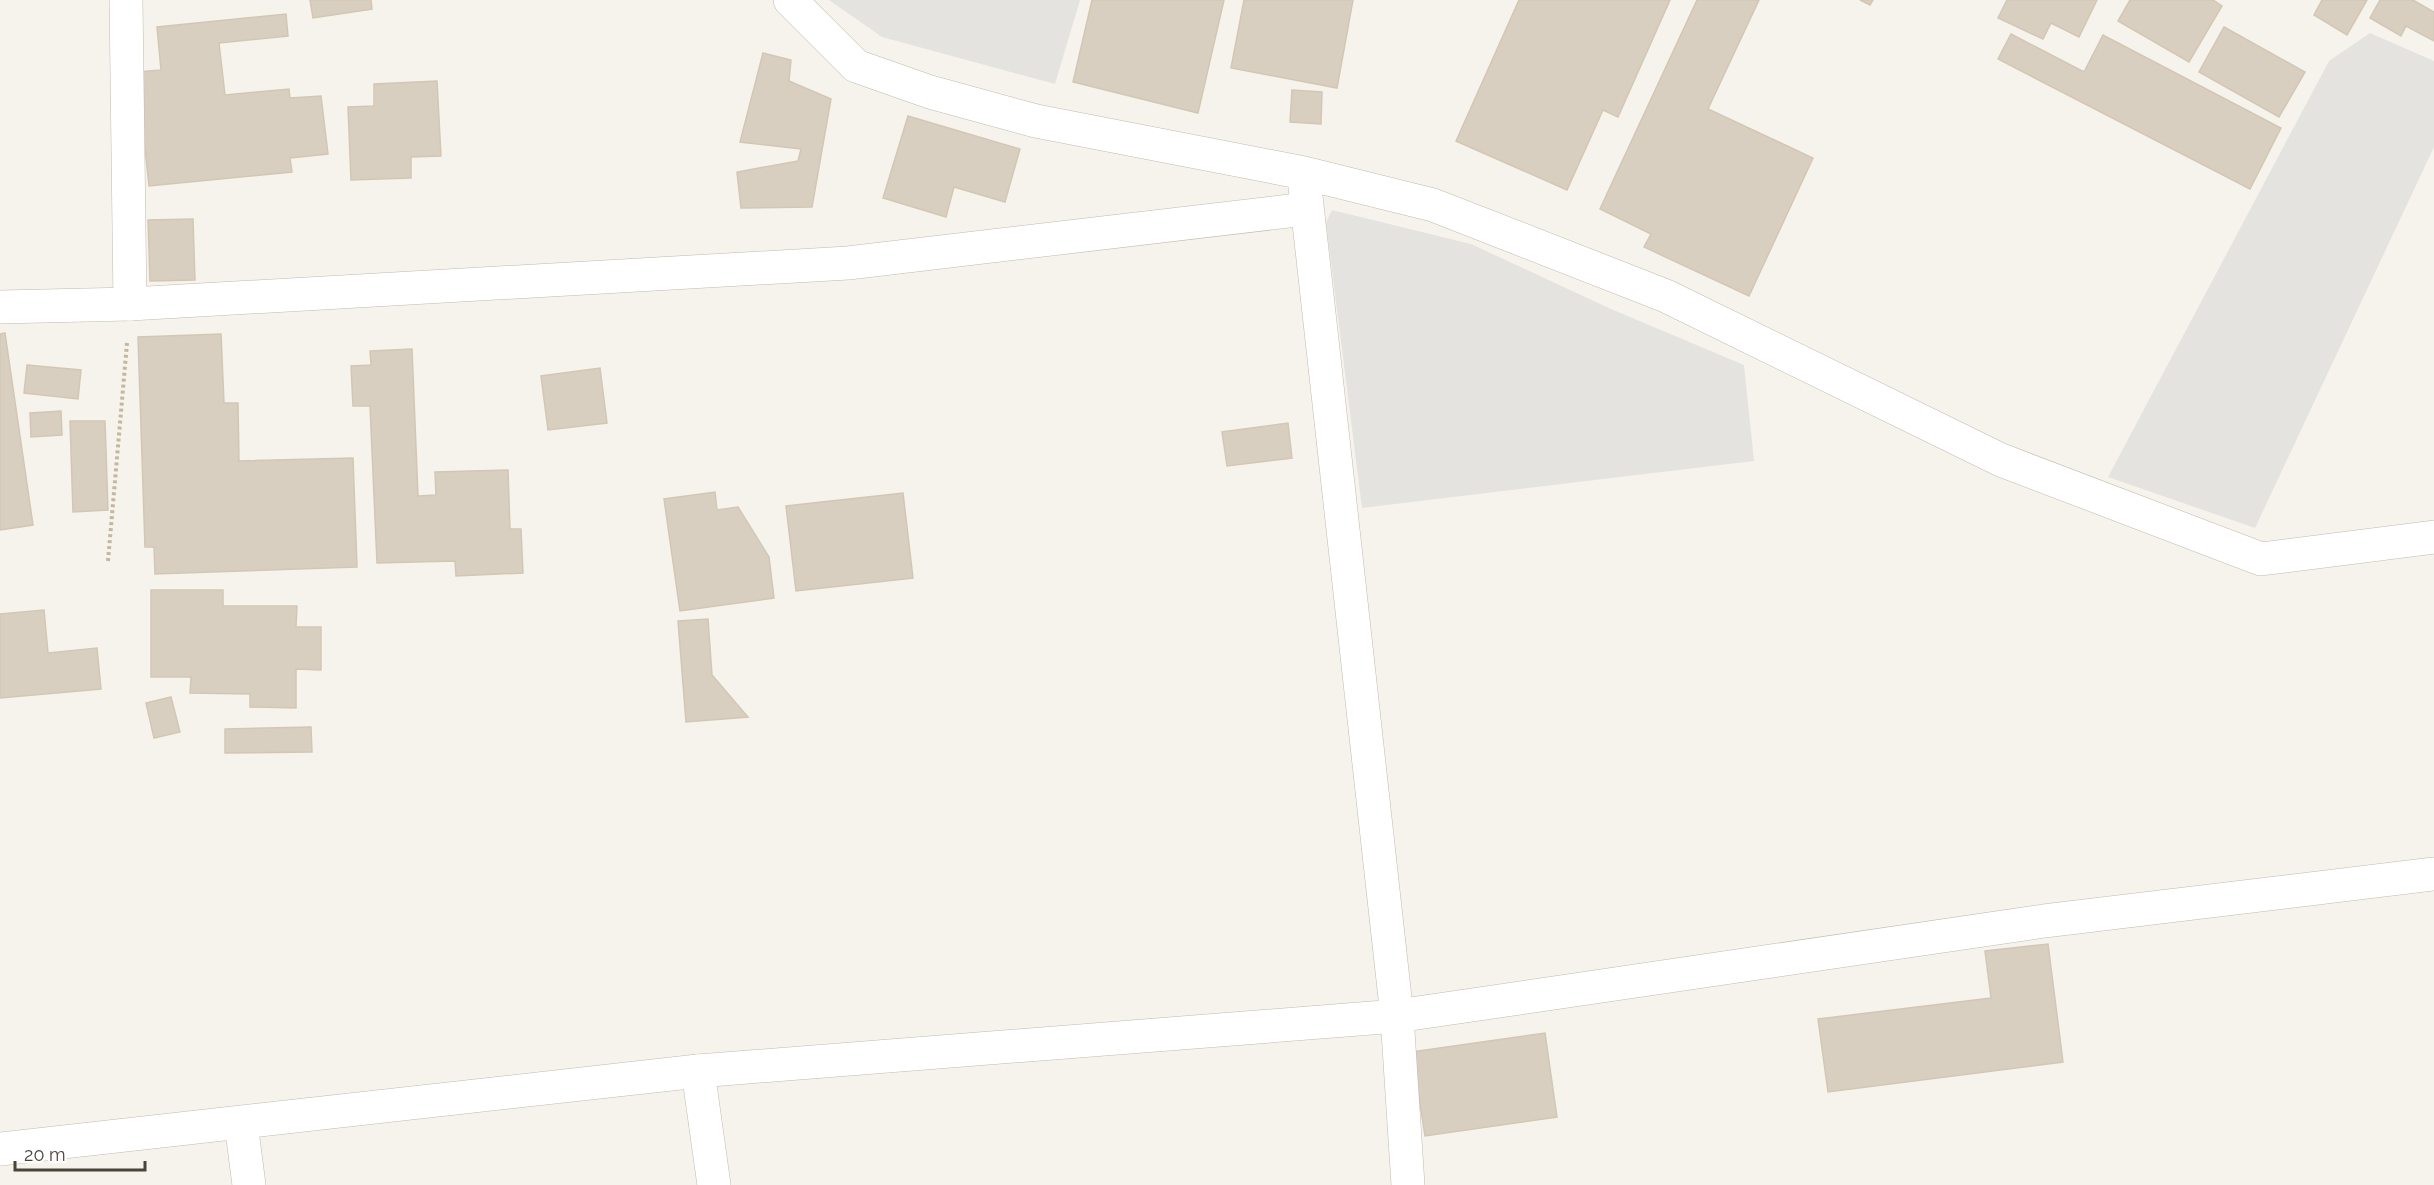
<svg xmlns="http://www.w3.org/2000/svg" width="2434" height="1185" viewBox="0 0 2434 1185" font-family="Raleway,sans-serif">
<rect width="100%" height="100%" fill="#f6f3ec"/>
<!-- parking -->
<g fill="#e5e3e0">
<path d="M829,0h251l-25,84 -173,-47z"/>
<path d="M2370,33l64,28v86l-179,381 -147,-51 221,-416z"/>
<path d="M1332,210l139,34 140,65 133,56 10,96 -392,47 -36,-286z"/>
</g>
<!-- building -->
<g fill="#d8cfc1" stroke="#d3c7b4" stroke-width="1.5">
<path d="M310,0h61l1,9 -59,9z"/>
<path d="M1092,0h132l-26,113 -125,-31z"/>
<path d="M1244,0h109l-16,88 -106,-20z"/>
<path d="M1519,0h151l-52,117 -15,-7 -36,80 -111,-49z"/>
<path d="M1697,0h62l-51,109 105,49 -64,138 -105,-49 7,-13 -51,-25z"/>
<path d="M1860,0h13l-3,5z"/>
<path d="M2007,0h90l-18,37 -28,-14 -8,16 -45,-21z"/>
<path d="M2130,0h83l9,6 -33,56 -71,-41z"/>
<path d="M2322,0h45l-20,35 -33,-20z"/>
<path d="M2380,0h33l21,12v29l-28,-15 -5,10 -31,-18z"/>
<path d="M286,14l2,22 -69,7 6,52 64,-6 1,9 31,-2 7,58 -38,4 2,14 -143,14 -12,-114 24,-2 -4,-43z"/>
<path d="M2224,27l81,45 -26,45 -80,-45z"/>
<path d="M2011,34l73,38 19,-37 178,93 -31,61 -252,-130z"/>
<path d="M763,53l28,7 -2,21 42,18 -19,108 -71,1 -4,-36 61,-11 3,-12 -61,-7z"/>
<path d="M437,81l4,75 -30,1v21l-60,2 -3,-73 26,-1v-22z"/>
<path d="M1292,90l30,2 -1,32 -31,-2z"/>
<path d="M908,116l112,33 -15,53 -51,-15 -8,30 -63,-19z"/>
<path d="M193,219l2,61 -45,1 -2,-61z"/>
<path d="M5,333l28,192 -33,5v-196z"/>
<path d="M221,334l3,69h14l1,58 114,-3 4,109 -202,7 -1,-27h-9l-7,-210z"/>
<path d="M412,349l6,147 18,-1 -1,-23 73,-2 2,59h11l2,44 -67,3 -1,-15 -78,2 -7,-157h-17l-2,-40 20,-1 -1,-14z"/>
<path d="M27,365l54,5 -3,29 -54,-6z"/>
<path d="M600,368l7,55 -59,7 -7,-54z"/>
<path d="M61,411l1,24 -31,2 -1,-24z"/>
<path d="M70,421h35l3,89 -35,2z"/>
<path d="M1288,423l4,35 -65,8 -5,-34z"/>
<path d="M715,492l2,18 21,-3 31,50 5,41 -94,13 -16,-112z"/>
<path d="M903,493l10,85 -117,13 -10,-85z"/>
<path d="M151,590h72v16h74l-1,21h25v43l-25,-1v39l-46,-1v-13l-60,-1 1,-16h-40z"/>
<path d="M44,610l4,43 49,-5 4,41 -101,9v-84z"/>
<path d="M708,619l4,56 36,42 -62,5 -8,-101z"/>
<path d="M171,697l9,35 -26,6 -8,-35z"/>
<path d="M311,727l1,25 -87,1v-24z"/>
<path d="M2048,944l15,118 -235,30 -10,-73 173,-21 -6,-47z"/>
<path d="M1545,1033l12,84 -132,19 -13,-84z"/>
</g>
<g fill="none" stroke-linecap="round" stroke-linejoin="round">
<!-- minor casing -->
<g stroke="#c2bbae" stroke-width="34">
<g id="minor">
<path d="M126,0l4,304"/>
<path d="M790,0l66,66 74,26 106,29 268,52 129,32 233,91 335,164 260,99 173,-22"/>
<path d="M1305,187l92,829 11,169"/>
<path d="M0,307l130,-3 718,-41 458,-54"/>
<path d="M698,1071l16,114"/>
<path d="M241,1123l8,62"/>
<path d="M0,1149l698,-78 699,-55 647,-95 390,-47"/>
</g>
</g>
<!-- path -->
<path stroke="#c4b79f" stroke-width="4" stroke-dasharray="3 3" stroke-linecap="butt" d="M108,561l19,-218"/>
<!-- minor -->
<use href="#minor" stroke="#fff" stroke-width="33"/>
</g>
<!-- scale -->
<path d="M15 1161v9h130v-9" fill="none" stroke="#4b4439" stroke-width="3"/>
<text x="24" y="1161" font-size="18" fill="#4b4439" stroke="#ffffff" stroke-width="4.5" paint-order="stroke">20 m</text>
</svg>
